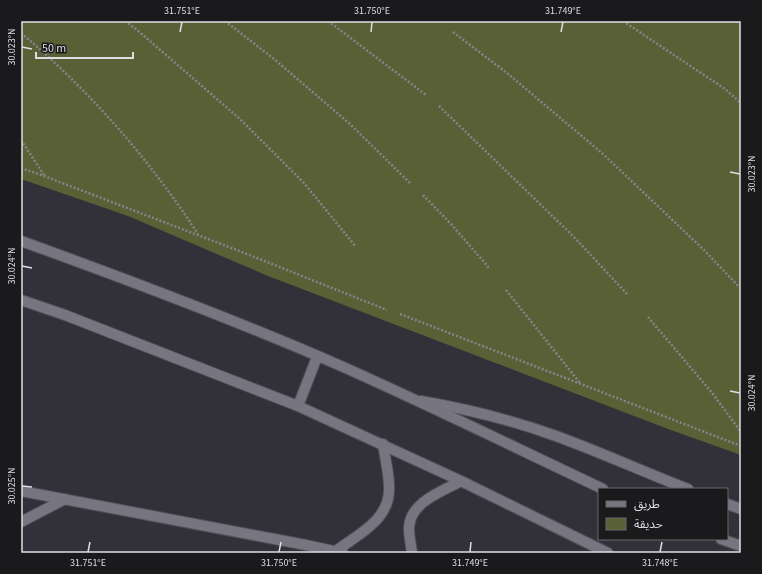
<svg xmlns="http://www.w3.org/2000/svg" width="762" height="574" viewBox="0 0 762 574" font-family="'Source Sans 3','Noto Sans Arabic',sans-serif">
<rect width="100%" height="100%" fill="#323038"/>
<!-- green -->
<path fill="#5a6036" d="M21,21h720v434l-73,-26 -400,-153 -140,-60 -107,-37z"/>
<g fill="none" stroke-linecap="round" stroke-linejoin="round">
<!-- minor casing -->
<g stroke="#514f57" stroke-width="12">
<path id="minor" d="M21,522l44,-23"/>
</g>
<!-- tertiary casing -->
<g stroke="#514f57" stroke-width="12">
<g id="tertiary">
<path d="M421,401c46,8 91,19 135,35 44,16 88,36 132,53"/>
<path d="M21,491l285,54 37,8"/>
<path d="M727,504l14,5"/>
<path d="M336,551c21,-16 52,-30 53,-60 1,-15 -4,-32 -6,-47"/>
<path d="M412,553c-1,-8 -3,-16 -3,-25 1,-26 32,-36 52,-47"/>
</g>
</g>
<!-- secondary casing -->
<g stroke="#514f57" stroke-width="12">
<g id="secondary">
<path d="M21,241c108,39 215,79 320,125 88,39 175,82 262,123"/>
<path d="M21,300l44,15 233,91 163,75 147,72"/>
<path d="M298,406l19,-49"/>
<path d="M721,539l20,7"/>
</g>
</g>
<!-- path -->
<g stroke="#86848b" stroke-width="2.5" stroke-dasharray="2 2" stroke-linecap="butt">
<path d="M125,21l11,8 104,90 64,64 52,64"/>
<path d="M225,21l49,38 76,65 60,59"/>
<path d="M328,21l98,74"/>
<path d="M438,21l1,1"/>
<path d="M623,21l102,68 16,14"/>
<path d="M453,32l54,41 96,81 101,96 37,39"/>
<path d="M21,33c69,58 128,126 177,201"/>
<path d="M439,106l135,131 53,57"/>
<path d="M21,140l23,35"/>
<path d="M21,168l23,8 198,76 145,58"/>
<path d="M423,195l28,29 39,45"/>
<path d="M506,290l74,93"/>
<path d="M400,314l341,132"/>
<path d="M648,317l65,77 28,38"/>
</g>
<!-- minor -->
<use href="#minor" stroke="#77757f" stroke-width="10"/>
<!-- tertiary -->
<use href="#tertiary" stroke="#77757f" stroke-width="10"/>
<!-- secondary -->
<use href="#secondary" stroke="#77757f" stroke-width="10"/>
</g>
<!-- ticks -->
<path fill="none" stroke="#dfdee3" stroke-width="1.5" d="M180,32l2,-10M371,32l1,-10M561,32l2,-10M22,47l10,2M730,172l10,2M22,266l10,2M730,391l10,2M22,486l10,1M88,552l2,-10M279,552l2,-10M470,552l1,-10M660,552l2,-10"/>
<!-- border -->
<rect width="762" height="574" fill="none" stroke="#1a191c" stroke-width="44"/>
<!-- legend -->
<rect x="598" y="488" width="130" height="52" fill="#1a191c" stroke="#69686c"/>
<rect x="606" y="501" width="20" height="6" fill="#77757f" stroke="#69686c"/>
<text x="634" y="508" font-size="12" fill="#dfdee3">طريق</text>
<rect x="606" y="518" width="20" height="12" fill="#5a6036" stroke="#69686c"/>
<text x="634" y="528" font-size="12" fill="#dfdee3">حديقة</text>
<!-- scale -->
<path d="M36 52v6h97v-6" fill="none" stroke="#dfdee3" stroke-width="2"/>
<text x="42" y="52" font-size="12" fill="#dfdee3" stroke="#1a191c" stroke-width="3" paint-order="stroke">50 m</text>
<rect x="22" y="22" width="718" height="530" fill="none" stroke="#dfdee3" stroke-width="1.5"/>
<g font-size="10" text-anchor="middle" fill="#dfdee3">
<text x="182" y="14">31.751°E</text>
<text x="372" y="14">31.750°E</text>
<text x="563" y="14">31.749°E</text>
<text transform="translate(11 47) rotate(-90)" y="4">30.023°N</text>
<text transform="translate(751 174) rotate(-90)" y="4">30.023°N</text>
<text transform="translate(11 266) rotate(-90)" y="4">30.024°N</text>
<text transform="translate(751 393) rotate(-90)" y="4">30.024°N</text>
<text transform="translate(11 486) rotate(-90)" y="4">30.025°N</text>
<text x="88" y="566">31.751°E</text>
<text x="279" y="566">31.750°E</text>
<text x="470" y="566">31.749°E</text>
<text x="660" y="566">31.748°E</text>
</g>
</svg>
